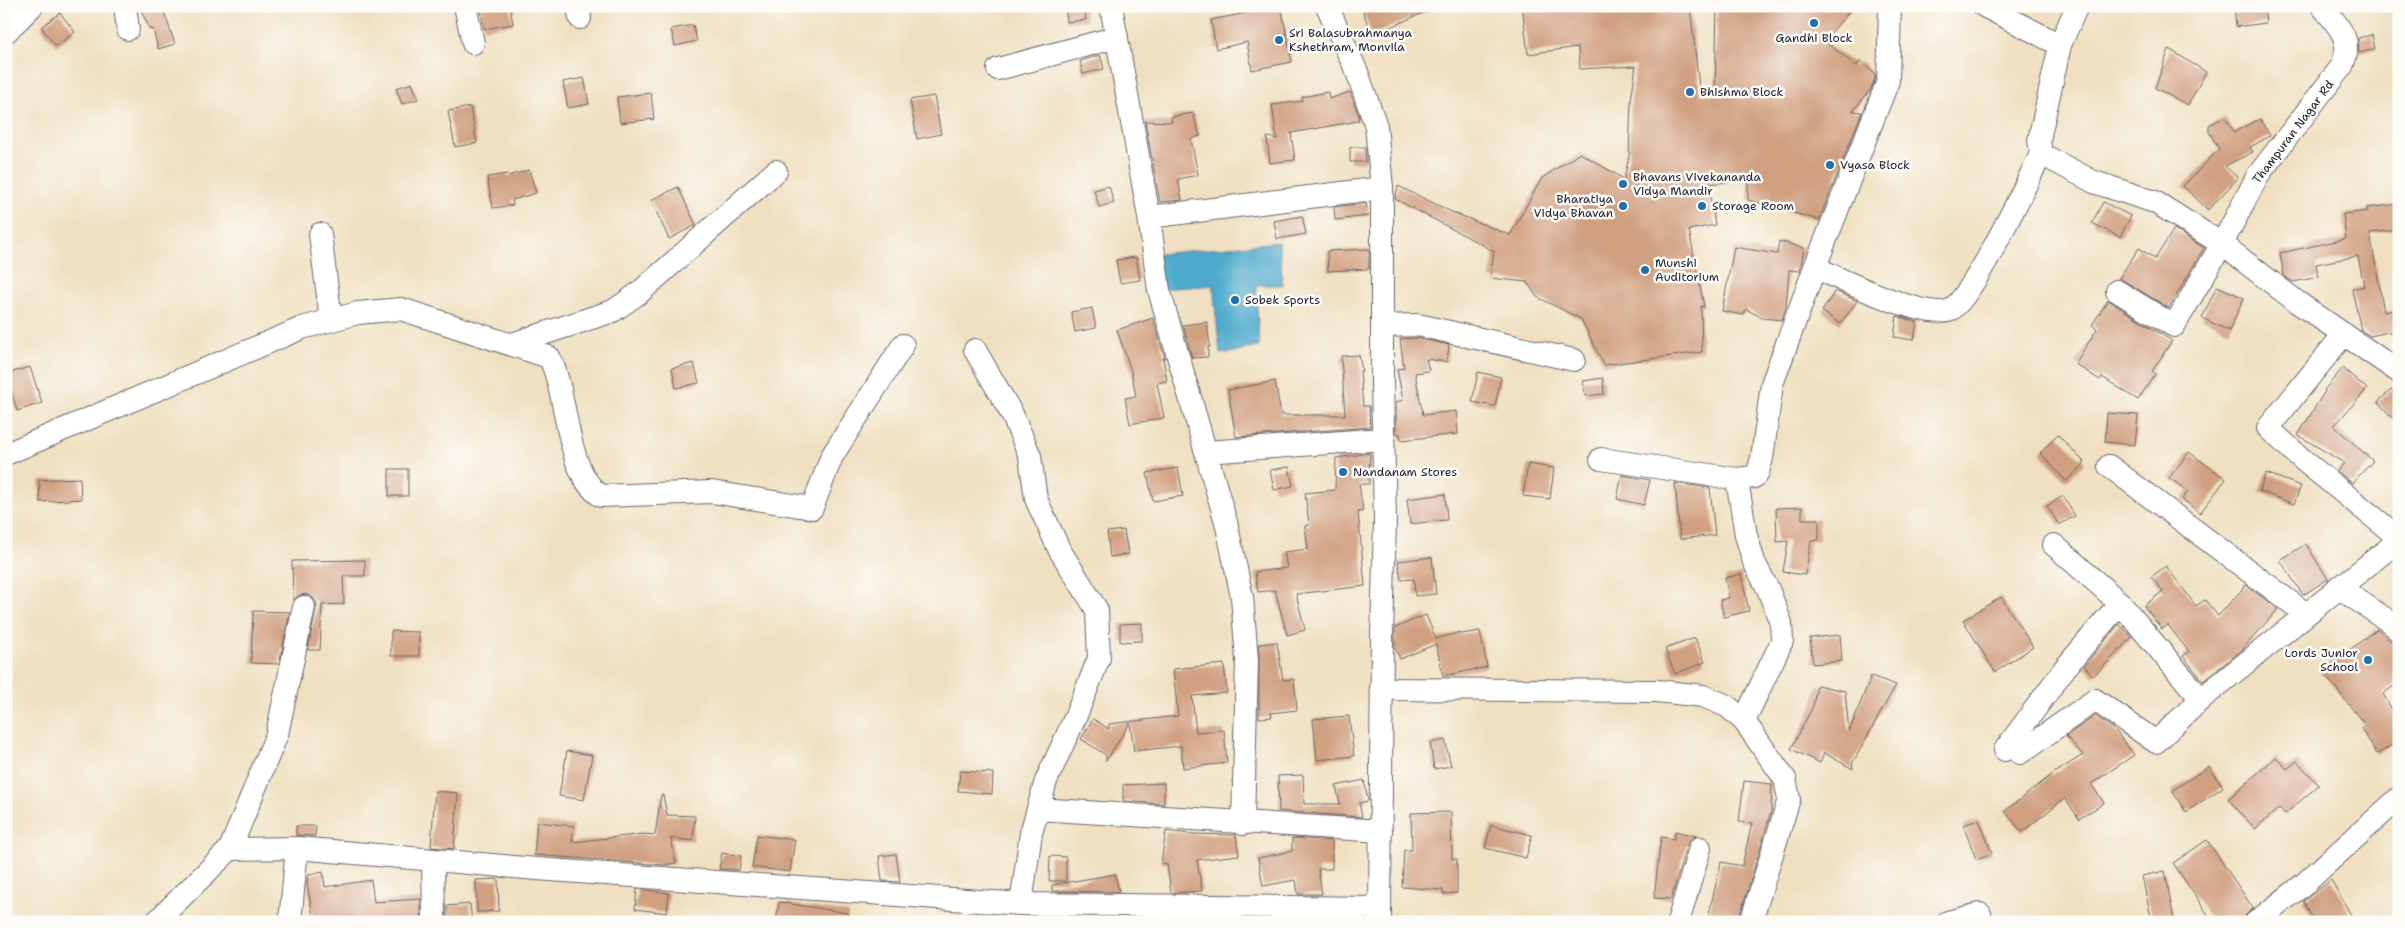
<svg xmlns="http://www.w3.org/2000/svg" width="2405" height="928" viewBox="0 0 2405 928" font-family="'Shantell Sans',sans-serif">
<rect width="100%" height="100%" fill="#fdfcf7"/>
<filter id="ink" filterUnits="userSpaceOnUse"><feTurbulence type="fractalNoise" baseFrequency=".02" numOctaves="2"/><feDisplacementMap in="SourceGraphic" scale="10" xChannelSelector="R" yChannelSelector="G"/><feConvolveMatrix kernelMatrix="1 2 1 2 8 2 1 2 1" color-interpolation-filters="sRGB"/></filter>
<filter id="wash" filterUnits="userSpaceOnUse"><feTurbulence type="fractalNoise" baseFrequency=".0096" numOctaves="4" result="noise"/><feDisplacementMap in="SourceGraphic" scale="20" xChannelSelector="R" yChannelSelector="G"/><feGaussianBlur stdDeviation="1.12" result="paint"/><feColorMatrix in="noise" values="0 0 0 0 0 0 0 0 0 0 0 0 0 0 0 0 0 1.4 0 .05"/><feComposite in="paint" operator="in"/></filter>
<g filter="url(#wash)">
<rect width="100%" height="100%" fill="#f0e0c1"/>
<!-- water -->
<path fill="#4eaacc" stroke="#386684" d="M1279,242l4,43h-27l3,62 -15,1 -1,3 -23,3 -7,-69 -51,4 -4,-35z"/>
<g id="blocks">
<!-- building -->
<g fill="#d09f80">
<path d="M139,6h23l13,38 -17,5 -5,-20 -3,1z"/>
<path d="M480,6h30l3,18 -29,5z"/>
<path d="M1065,6h19l2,14 -19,2z"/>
<path d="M1281,6l11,56 -40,8 -5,-28 -31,7 -5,-29z"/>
<path d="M1361,6h78l-67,29z"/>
<path d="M1522,6h168l10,89 15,-1 2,-88h137l-30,35 33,25 3,-5 15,13v4l-4,11 -18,22 9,1 -43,108 -71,-20v-20l-40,4 7,41 -26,5 15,77 -3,-1 1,46 -98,13 -23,-46 -44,-22 -10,-15 -37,-4 4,-27 -99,-52 3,-13 54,26 58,23 32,-57 38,-25 44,26 5,-23 2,-55 5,-35 -56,3 -2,-22 -50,7z"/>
<path d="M2234,6h30l2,17 -30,4z"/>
<path d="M60,13l15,19 -19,14 -15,-19z"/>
<path d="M693,25l4,16 -22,5 -4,-17z"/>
<path d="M2372,35l3,14 -16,4 -1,-15z"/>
<path d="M2169,49l37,23 -18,33 -33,-17z"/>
<path d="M1100,55l4,14 -21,5 -3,-13z"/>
<path d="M584,78l5,26 -21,4 -5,-26z"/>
<path d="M412,83l6,16 -16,5 -6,-16z"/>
<path d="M1328,92l1,7 21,-7 9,24 -1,5 -67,12 4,27 -25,3 -3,-26 10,2 -5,-34 30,-4v-4z"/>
<path d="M651,93l3,26 -34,4 -3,-26z"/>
<path d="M934,96l7,38 -24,5 -7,-39z"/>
<path d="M470,107l7,36 -22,4 -7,-36z"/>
<path d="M1193,113l7,23 -9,3 7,36 -20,4 4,21 -22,2 -15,-81 27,1 -1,-5z"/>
<path d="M2225,117l9,15 26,-13 10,17 -20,11 3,5 -28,14 13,12 -30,32 -25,-24 36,-37 -10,-17v-7z"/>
<path d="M1350,147h15l1,15h-16z"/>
<path d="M529,170l7,23 -24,7 1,5 -20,3 -6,-31 20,-3 1,2z"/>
<path d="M1109,186l5,17 -15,4 -5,-17z"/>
<path d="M678,187l18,38 -27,14 -18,-39z"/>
<path d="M2103,202l28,14 -11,21 -28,-14z"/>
<path d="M1366,203l2,13 -33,4 -1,-13z"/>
<path d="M2399,204v26l-29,3 14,79 10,-2 4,20 -28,6 -9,-6 -9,-41 12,-3 -6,-30 -42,8 3,13 -26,5 -9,-6 -4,-23 66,-14 -3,-25 25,-3 -1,-3z"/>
<path d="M1302,216l4,18 -29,5 -3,-18z"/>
<path d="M2174,229l30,19 -35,60 -50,-30 20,-30 16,11z"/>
<path d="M1779,241l25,7 -4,23 -11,-1 -3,37 -4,13 -20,-2 -16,-9 -3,6 -21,-4 12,-64 43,7z"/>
<path d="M1369,249v20l-41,2 -1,-20z"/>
<path d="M1136,257l4,23 -20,3 -4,-23z"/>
<path d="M2217,286l27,12 -15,33 -27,-13z"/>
<path d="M1835,291l22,10 -17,23 -18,-13z"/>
<path d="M2108,300l64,41 -20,30 3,3 -17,26 -36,-23 -2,3 -25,-16 22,-35 -5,-4z"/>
<path d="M1092,308l4,20 -21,4 -4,-20z"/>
<path d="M1897,316l20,6 -3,18 -20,-3z"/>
<path d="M1153,318l12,40h-2l4,23 -10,2 7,35 -34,6 -5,-26 11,-2 -5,-25 -14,-41z"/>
<path d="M1207,322l3,25h-2v10l-16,1 -9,-33z"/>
<path d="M1417,338l32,7 -2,17 -21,-3 3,12 -14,2 8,42 33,-4 2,23 -57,6 -1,-6h-4v-32l7,-2 -6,-31 7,-1 -4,-29z"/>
<path d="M1359,355l3,16h-2l3,35h6l1,21 -134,10 -8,-47 47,-9 6,34h64l-4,-59z"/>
<path d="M694,363l5,20 -23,5 -4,-20z"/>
<path d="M30,367l12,36 -25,8 -11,-37z"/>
<path d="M2343,368l24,21 -33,37 39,35 -21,22 -15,-12 7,-8 -46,-28 27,-44 -1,-1z"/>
<path d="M1478,372l23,5 -6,29 -23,-4z"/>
<path d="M1603,378l1,16 -19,2 -2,-15z"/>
<path d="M2391,390l8,8v27l-21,-23z"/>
<path d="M2107,413l31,2 -3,30 -30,-3z"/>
<path d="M2058,435l27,28 -19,18 -26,-28z"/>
<path d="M2189,452l37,27 -26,34 -18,-14 6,-8 -19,-13z"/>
<path d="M1370,453l-1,31h-10l4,27 -5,1 7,74 -69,8 9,36 -18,5 -12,-45 -17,2 -3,-20 32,-4 -3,-16 24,-3 -3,-23 4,-1 -4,-32 30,-3 1,-32z"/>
<path d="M1528,464l26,4 -4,31 -27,-3z"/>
<path d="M1289,467l4,19 -19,4 -4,-20z"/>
<path d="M1178,468l5,28 -30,5 -6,-28z"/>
<rect x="389" y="469" width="19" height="27"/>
<path d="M2266,473l35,13 -7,18 -35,-13z"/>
<path d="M1622,475l28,5 -6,25 -27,-6z"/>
<path d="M80,478l1,21 -41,3 -1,-22z"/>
<path d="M1675,483l35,5 5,47 -35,4z"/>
<path d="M1445,494l2,26 -37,4 -3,-25z"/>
<path d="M2063,496l12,20 -16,9 -12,-19z"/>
<path d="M1802,507v12h17v21l-8,1 -6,34 -22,-3 5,-31 -11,1 -1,-34z"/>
<path d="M1124,530l4,24 -18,3 -3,-25z"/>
<path d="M2306,544l22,35 -25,16 -23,-35z"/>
<path d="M1432,557l4,37 -21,2 -1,-17 -13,1 -3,-19z"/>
<path d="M365,560v16h-22l1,28 -22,1 -2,45h-12l9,-47 -4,-5 -7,-4 -6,1 -7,5 -1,-39z"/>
<path d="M2166,566l30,40 9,-6 13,16 28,-31 32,24 -35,40 -40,32 -20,-25 6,-4 -21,-27 -6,4 -18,-23 19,-15 -12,-14z"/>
<path d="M1741,574l8,37 -25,6 -4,-17 9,-2 -4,-20z"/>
<path d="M2001,597l32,50 -38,25 -32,-52z"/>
<path d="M253,611l37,1 -11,52 -28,-1z"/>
<path d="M1426,615l10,24 24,-7 1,2 19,-3 7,36 -44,9 -7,-32 -36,15 -5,-11v-20z"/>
<path d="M1142,623v18l-22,1v-18z"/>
<path d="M2119,624l13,13 -38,39 -10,-10z"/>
<path d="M2377,629l22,20v33l-16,12 16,28v19l-22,13 -16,-26 4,-3 -43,-54z"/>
<path d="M391,631l28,1v24h-28z"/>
<path d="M1840,635l2,26 -29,3 -3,-26z"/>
<path d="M1695,638l10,24 -30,12 -10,-25z"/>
<path d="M1277,642l6,38 11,-1 3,31 -26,3 1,4 -13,1v-74z"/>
<path d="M1224,664l3,29 -35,3 4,36 28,-2 3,33 -44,5 -2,-22 -47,5 -4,-28 -24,38v-6l-25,-16 12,-20 16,10v-5l69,-8 -5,-47z"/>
<path d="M1871,676l25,9 -44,79 1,5 -29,-16 -4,10 -29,-14 22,-43 4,-21 28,6 4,41z"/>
<path d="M1349,716l5,40 -37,4 -4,-41z"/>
<path d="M2095,716l19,13 20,26 -43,29 13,19 -25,16 -14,-21 -43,34 -17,-21 49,-38 29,-18 -17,-19z"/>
<path d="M1445,740l6,26 -17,3 -4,-26z"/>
<path d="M567,751l25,4 -8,45 -25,-4z"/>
<path d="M2276,757l11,12 10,-8 22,24 -34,29 -6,-6 -24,21 -27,-30z"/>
<path d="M2209,766l14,21 -37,25 -14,-21z"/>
<path d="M960,771l33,2 -1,21 -34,-3z"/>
<path d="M1303,775l1,29h36l-4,-18 28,-6 4,21 -9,2 3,14 -83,-6 -1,-35z"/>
<path d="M1744,781l28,3 -1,28 -33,110h-31l14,-60 21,4 10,-43 -13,-1z"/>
<path d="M1164,783v21l-41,-3v-16z"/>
<path d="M435,791l23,2 -4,56 -23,-2z"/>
<path d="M661,795h2l4,20 28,1 -2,25 -22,-3 5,25 -11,2 -131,-10 3,-33 37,4 -2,16 72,-8 11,1z"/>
<path d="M1451,812l1,47h5v34l-14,1v-4l-41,-3 2,-37h8l-1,-37z"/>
<path d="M1979,820l13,33 -16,6 -13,-34z"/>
<path d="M1491,825l41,10 -6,23 -41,-10z"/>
<path d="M296,826h20l-1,10 -19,-1z"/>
<path d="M1166,831l26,3 44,1 3,20 -42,5 5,31 -31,2 -4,-29 -6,-1z"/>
<path d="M1675,831l21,5 -9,8 -16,55 -17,-1 7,-61 13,2z"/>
<path d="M757,835l38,5 -5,32 -38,-5z"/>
<path d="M1292,838l40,3v28h-14l4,25h-24l-2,-14 -33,6 -5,-28 34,-7z"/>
<path d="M2207,840l46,68 -14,14h-26l-40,-59z"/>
<path d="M722,853l19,3 -2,14 -20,-1z"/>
<path d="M896,854l4,28 -18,-1 -3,-25z"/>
<path d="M1050,856l16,1v24h-17z"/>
<path d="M2165,871l9,49 -22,2 -10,-46z"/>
<path d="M323,872l2,15 46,-7 3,22 47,-3v23h-107l-7,-38 1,-9z"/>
<path d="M1115,874l4,18 -67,-1v-6z"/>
<path d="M498,879l1,32 -22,1 -1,-32z"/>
<path d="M2331,880l24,42h-40l-12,-21z"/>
<path d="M637,889l32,4 -2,20 -32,-4z"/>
<path d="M779,902l69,11v9h-72z"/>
<path d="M470,904l2,18h-25v-16z"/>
</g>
</g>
</g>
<g filter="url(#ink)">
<use href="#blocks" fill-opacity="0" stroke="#6a646a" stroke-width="1"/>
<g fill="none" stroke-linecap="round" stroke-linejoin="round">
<!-- minor casing -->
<g stroke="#6a646a" stroke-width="24">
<g id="minor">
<path d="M125,6l3,23"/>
<path d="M465,6l8,37"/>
<path d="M578,6l2,12"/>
<path d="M1111,6l38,211 10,73 67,232 16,75 5,63 -4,164"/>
<path d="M1327,6l30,66 19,54 6,62v193l3,140 -3,117 -2,284"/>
<path d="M1984,6l76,39"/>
<path d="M2077,6l-17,39 -21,95 2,14 53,28 61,20 67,42 75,58 102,70"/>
<path d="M6,32l26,-26"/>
<path d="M998,69l119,-32"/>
<path d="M1149,217l233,-29"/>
<path d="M320,234l11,86"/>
<path d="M1815,267l73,-186 2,-75"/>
<path d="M2117,291l57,35 48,-82 36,-69 84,-109c12,-27 -4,-40 -20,-60"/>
<path d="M1383,326l35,-1 156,35"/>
<path d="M2344,334l-76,94 35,32 96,78"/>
<path d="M512,344l101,-33 26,-18 137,-122"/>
<path d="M975,350l37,64 18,42 6,43 23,50 38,61 2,48 -24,60 -29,63 -8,28"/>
<path d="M1206,452l177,-13"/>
<path d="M6,454l296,-126 56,-15 43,-4 148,48c20,37 15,115 52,139l111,-4 100,16 20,-52 71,-111"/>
<path d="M1601,459l136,20 17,-2 4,-5 4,-14 10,-74 43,-117c26,13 107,51 133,44 21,-5 80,-131 93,-157"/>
<path d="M2109,466l197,148"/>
<path d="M1737,479l9,56 8,27 14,27 13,34 1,18 -38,80"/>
<path d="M2054,545l66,58 81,96 198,-159"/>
<path d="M2338,587l55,37 6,7"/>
<path d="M1381,689l276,2 46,5 24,10 17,15 41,58 4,20 -38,123"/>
<path d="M2005,750l60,-82 55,-65"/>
<path d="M2020,753l75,-53 61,42 45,-43"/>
<path d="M230,849l47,-115 27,-127"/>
<path d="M433,860l1,62"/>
<path d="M1021,904l10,-71 7,-24 343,22"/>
<path d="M156,922l74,-73 67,-1 240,21 484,35 359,4"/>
<path d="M290,922l7,-74"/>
<path d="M1678,922l22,-74"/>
<path d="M1948,922l32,-8"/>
<path d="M2256,922l48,-38 95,-86"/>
</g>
</g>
<!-- minor -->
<use href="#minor" stroke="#fff" stroke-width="22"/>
</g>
</g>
<!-- markers -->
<g fill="#1f6fb2" stroke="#fdfcf7" stroke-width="2">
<circle cx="1814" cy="23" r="5"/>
<circle cx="1279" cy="40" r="5"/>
<circle cx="1690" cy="92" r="5"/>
<circle cx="1830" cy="165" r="5"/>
<circle cx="1623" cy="184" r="5"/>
<circle cx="1623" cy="206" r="5"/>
<circle cx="1702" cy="206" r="5"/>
<circle cx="1645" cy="270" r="5"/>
<circle cx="1235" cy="300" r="5"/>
<circle cx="1343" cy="472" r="5"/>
<circle cx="2368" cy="660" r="5"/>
</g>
<g text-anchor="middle" stroke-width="5" stroke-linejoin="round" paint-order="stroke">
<!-- poi labels -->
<g font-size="12" fill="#22223b" stroke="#fdfcf7" text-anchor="start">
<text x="1289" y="37">Sri Balasubrahmanya<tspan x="1289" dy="14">Kshethram, Monvila</tspan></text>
<text x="1814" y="42" text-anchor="middle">Gandhi Block</text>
<text x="1700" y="96">Bhishma Block</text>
<text x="1840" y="169">Vyasa Block</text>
<text x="1633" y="181">Bhavans Vivekananda<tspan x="1633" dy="14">Vidya Mandir</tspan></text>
<text x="1613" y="203" text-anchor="end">Bharatiya<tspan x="1613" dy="14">Vidya Bhavan</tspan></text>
<text x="1712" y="210">Storage Room</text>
<text x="1655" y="267">Munshi<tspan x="1655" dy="14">Auditorium</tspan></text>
<text x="1245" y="304">Sobek Sports</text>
<text x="1353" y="476">Nandanam Stores</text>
<text x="2358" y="657" text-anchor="end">Lords Junior<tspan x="2358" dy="14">School</tspan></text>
</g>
<!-- street labels -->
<g font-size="12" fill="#22223b" stroke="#fdfcf7">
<text transform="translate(2293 132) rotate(-53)" y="4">Thampuran Nagar Rd</text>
</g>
</g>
<!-- margin -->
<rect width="2405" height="928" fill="none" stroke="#fdfcf7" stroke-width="25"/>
</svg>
